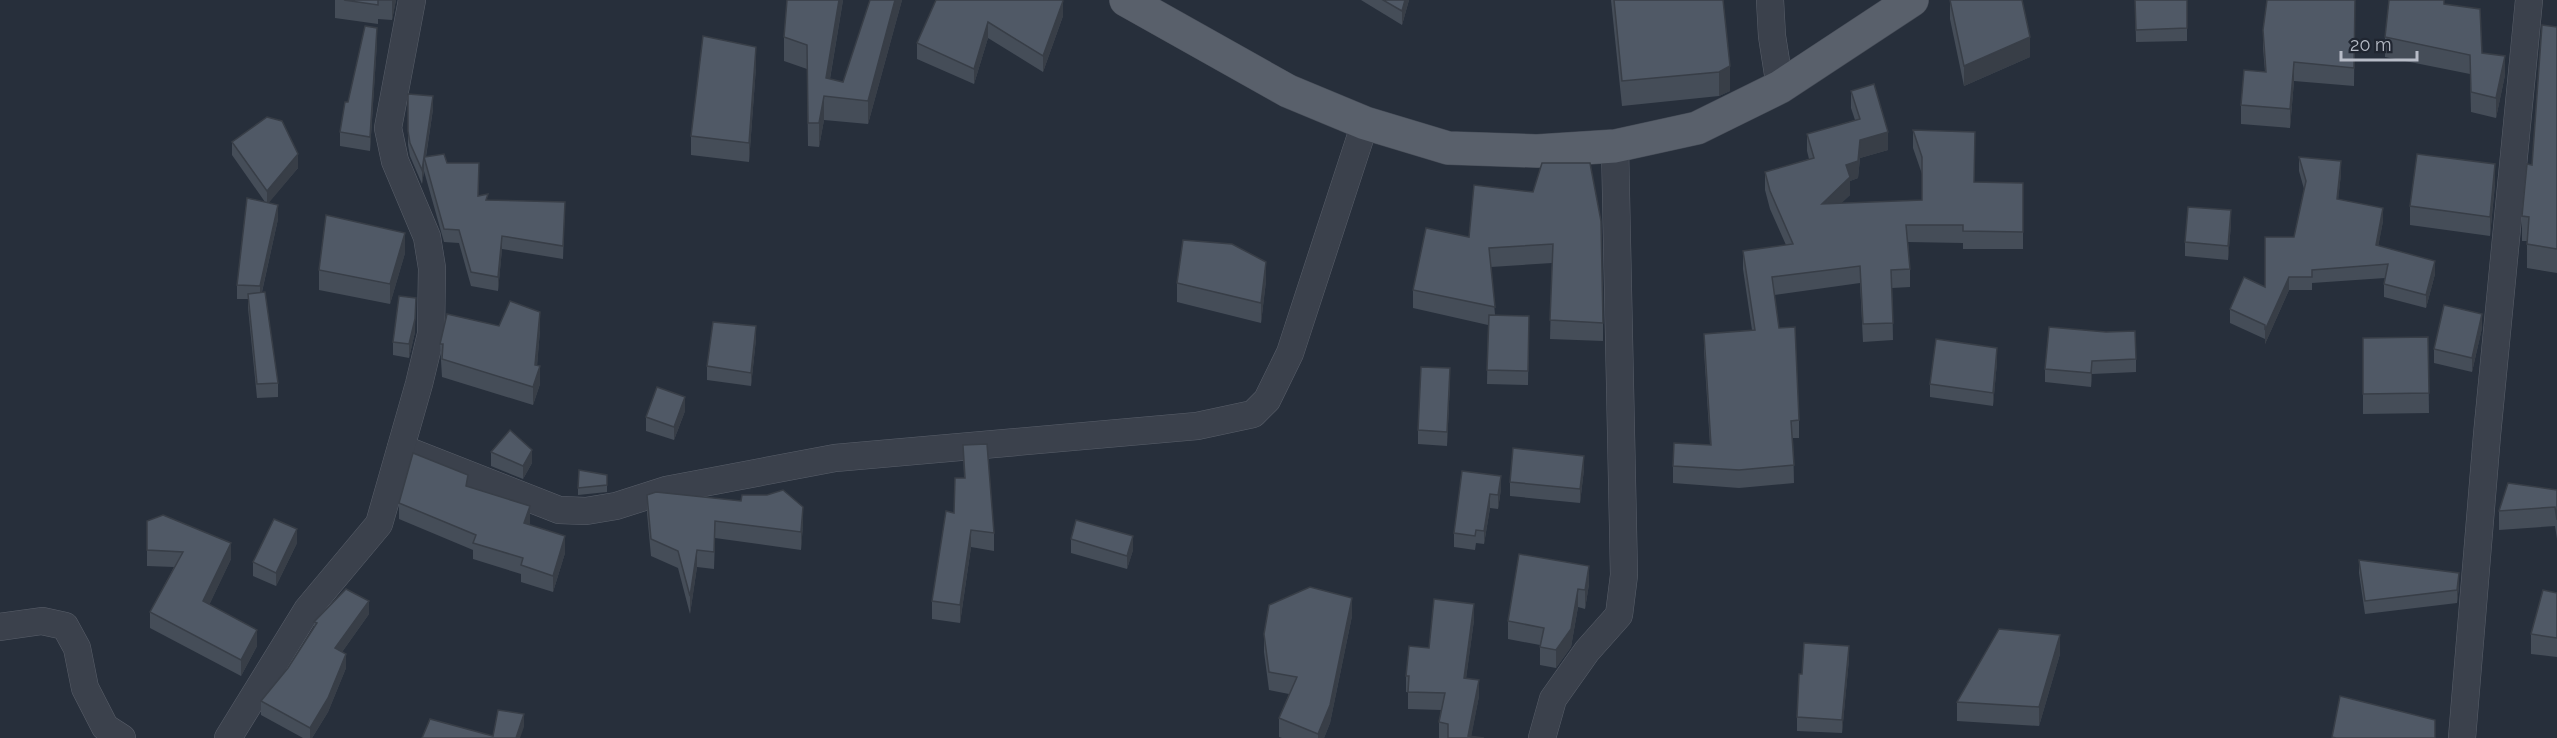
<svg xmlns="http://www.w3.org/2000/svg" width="2557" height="738" viewBox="0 0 2557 738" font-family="Raleway,sans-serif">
<rect width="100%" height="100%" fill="#272f3b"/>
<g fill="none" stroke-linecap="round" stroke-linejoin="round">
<!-- street casing -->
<g stroke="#595f6a" stroke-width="28">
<g id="street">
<path d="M1770,0l2,36 8,51"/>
<path d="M401,448l158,62 27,1 30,-5 50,-16 169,-32 362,-32 56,-12 14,-14 23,-47 75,-230"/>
<path d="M0,627l42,-6 23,5 12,22 8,40 20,39 17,11"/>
<path d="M228,738l79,-128 72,-86 40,-140 12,-50 1,-66 -5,-31 -32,-76 -7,-33 24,-128"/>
<path d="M1542,738l11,-39 34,-48 32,-36 5,-40 -9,-429"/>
<path d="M2462,738l25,-303 42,-435"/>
</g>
</g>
<!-- primary casing -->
<g stroke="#444a55" stroke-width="34">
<path id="primary" d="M1126,0l162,91 77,32 83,25 89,3 78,-5 82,-18 83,-41 132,-87"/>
</g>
<!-- street -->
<use href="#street" stroke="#3b414c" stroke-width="27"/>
<!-- primary -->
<use href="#primary" stroke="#59606b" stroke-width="33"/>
</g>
<!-- wall -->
<g fill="#454d58">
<path d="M335,0h61l-4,20 -14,-1v5l-43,-6z"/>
<path d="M843,0l-13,79 13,3 27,-82h32l-34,124 -44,-4 -5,27 -11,-1 -1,-77 -23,-8v-24z"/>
<path d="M936,0l127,16 -20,56 -55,-34 -14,46 -57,-25v-16z"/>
<path d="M1361,0h48l-7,25z"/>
<path d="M1611,0h112l7,91 -11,5 -97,10z"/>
<path d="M1950,0l80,57 -66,29 -14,-67z"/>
<path d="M2135,0h52v41l-51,1z"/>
<path d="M2355,0l-1,86 -60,-5 -4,47 -49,-4v-19l24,-33 -2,-24v-18z"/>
<path d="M2446,5l36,48 23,22 -9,43 -25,-6 -1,-38 -85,-17v-20z"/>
<path d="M2557,27v246l-30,-5v-27h-5v-25l10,-51z"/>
<path d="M377,42l-7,109 -30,-5v-14l8,-30z"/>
<path d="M756,67l-7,95 -58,-7v-19z"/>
<path d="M1851,91l37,59 -28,8 -2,20 -8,3v14l-9,8 81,-3v-26l-9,-26v-18l61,52 49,1v66h-60v-6l-55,-1 2,27v18l-18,1 1,52 -30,2 -3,-59 -86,12 5,33 20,92v18h-6l1,45 -55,5 -66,-5v-17l37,-21 -6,-94v-17l48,-4 -9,-61v-18l43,-6 -16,-36 -5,-19v-18l44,-13 -2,-8v-17l48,-14 -4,-12z"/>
<path d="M408,94l25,15 -7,48 21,6 31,33 10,4 77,2 -2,57 -61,-10 -4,42 -27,-5 -12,-43 -15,-1 -20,-71 -2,13 -12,-28 -2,-11z"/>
<path d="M232,142l66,26 -30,35 10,16 -16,73 16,91v14l-21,1 -9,-90v-9h-11v-14l28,-83 -33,-47z"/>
<path d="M2299,157l42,17 -3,25 45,22 -5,25 57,28 -9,34 -42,-11v-13l1,-6 -73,5v7h-23l-24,54v-5l-35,-16v-14l35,-22 29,-50 10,-48 -5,-18z"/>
<path d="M2495,184l-5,52 -80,-11v-19z"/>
<path d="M1533,192l70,131v18l-53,-2 2,-76 -61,4 4,48 34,1 -1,69 -41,-1 1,-59 -75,-17v-18l56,-53z"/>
<path d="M2231,224l-3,36 -43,-4v-14z"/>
<path d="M405,253l-15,51 -71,-14v-20z"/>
<path d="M1266,281l-5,42 -84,-21v-19z"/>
<path d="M499,326l41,4 -3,35 3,19 -7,21 -91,-28 -2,-33z"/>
<path d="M2049,327l87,32v13l-44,2 -1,13 -46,-5v-13z"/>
<path d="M2482,328l-10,44 -38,-9v-14z"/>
<path d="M415,332l-6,26 -16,-3v-13z"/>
<path d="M2428,337l1,76 -66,1v-76z"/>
<path d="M756,339l-5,47 -44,-6v-14z"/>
<path d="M1997,362l-4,44 -63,-9v-13z"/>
<path d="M1450,381l-3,65 -29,-2v-14z"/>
<path d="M685,411l-11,29 -28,-9v-14z"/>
<path d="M963,445l31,88v18l-23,-4 -11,76 -28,-4v-18l22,-88 10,-35z"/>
<path d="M491,452l41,11 -9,16 -32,-13z"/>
<path d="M1584,469l-4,34 -70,-7v-14z"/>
<path d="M1462,471l39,18 -3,20 -8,-1 -6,36 -8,-1 -1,7 -21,-3v-14z"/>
<path d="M607,475v17l-29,3v-7z"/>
<path d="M468,486l62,36 -1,3 36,28 -12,39 -32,-10v-8l-48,-15v-9l-74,-31v-16z"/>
<path d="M2557,490v49l-2,-13 -56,4v-19z"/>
<path d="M647,495l156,29 -2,26 -86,-12 -1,31 -17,-2 -7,47 -12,-46 -27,-12 -4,-43z"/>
<path d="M147,521l84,38 -22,46 48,41 -16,30 -91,-48v-16l24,-45 -27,-1z"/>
<path d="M1071,539l62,11 -6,19 -56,-16z"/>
<path d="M297,543l-21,43 -23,-10v-14z"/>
<path d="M2359,560l100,26 -2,17 -92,11 -6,-41z"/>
<path d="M1589,584l-4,25 -7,-2 -7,40 -15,21 -16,-3v-20l-32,-6v-18z"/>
<path d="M2557,593v64l-26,-3v-20z"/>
<path d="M369,614l-27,38 4,16 -18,44 -16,26h-9l-42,-23v-14l27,-33 26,-40v-6z"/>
<path d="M1352,616l-22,107 -6,15h-42l-3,-1v-19l10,-24 -20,-4 -5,-38v-18z"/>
<path d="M1474,620l-8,58 13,18 -8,40 13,2h-45v-16l2,-12 -33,-1v-17h-2v-16l23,-28z"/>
<path d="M2060,654l-21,72 -82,-5v-19z"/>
<path d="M1849,659l-7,74 -45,-2v-14l5,-43z"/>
</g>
<!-- shaded-wall -->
<g fill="#383e47">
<path d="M392,0h4l-4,20z"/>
<path d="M839,0h4l-16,96 -1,-18z"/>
<path d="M895,0h7l-34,124v-23z"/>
<path d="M1405,0h4l-7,25v-14z"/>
<path d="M1063,1v15l-20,56v-16z"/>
<path d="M988,22v16l-14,46v-15z"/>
<path d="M377,28v14l-7,109v-14z"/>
<path d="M2030,37v20l-66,29v-20z"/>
<path d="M756,47v20l-7,95v-19z"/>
<path d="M2505,56v19l-9,43v-20z"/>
<path d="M2294,62v19l-4,47v-19z"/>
<path d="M1730,66v25l-11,5v-24z"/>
<path d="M433,96v13l-8,53 -1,-5z"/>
<path d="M824,96v24l-5,27v-24z"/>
<path d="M1888,132v18l-28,8 -2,20 -8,3v14l-28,27v-18l38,-64z"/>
<path d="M298,154v14l-31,37v-14z"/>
<path d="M424,157v14l-2,13v-14z"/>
<path d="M2341,161v13l-4,38v-13z"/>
<path d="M2495,164v20l-5,52v-19z"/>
<path d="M278,205v14l-18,81v-14z"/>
<path d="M2383,208v13l-7,38v-14z"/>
<path d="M2231,210v14l-3,36v-14z"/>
<path d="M405,233v20l-15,51v-20z"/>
<path d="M502,236v13l-4,42v-14z"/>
<path d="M2435,261v13l-9,34v-13z"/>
<path d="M1266,262v19l-5,42v-20z"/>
<path d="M2289,277v13l-24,54v-14z"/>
<path d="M416,298l-1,34 -6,26v-14z"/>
<path d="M540,312v18l-4,50 4,-14v18l-7,21v-18z"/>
<path d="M2482,314v14l-10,44v-14z"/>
<path d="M756,326v13l-5,47v-13z"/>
<path d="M1997,348v14l-4,44v-13z"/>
<path d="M2092,361v13l-1,13v-14z"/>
<path d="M1450,368v13l-3,65v-14z"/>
<path d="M685,397v14l-11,29v-13z"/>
<path d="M532,450v13l-9,16v-13z"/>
<path d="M1584,456v13l-4,34v-14z"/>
<path d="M1501,476v13l-3,20v-14z"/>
<path d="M1490,494v14l-6,36v-13z"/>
<path d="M530,506v16l-6,18v-17z"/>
<path d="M803,507v17l-2,26v-18z"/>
<path d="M297,529v14l-21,43v-13z"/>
<path d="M971,530v17l-11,76v-18z"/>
<path d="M565,536v17l-12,39v-16z"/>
<path d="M1133,536v14l-6,19v-13z"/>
<path d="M231,543v16l-28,59v-17z"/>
<path d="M697,550v17l-7,47v-18z"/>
<path d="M1589,566v18l-4,25v-19z"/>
<path d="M2459,573v13l-2,17v-13z"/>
<path d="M1578,589v18l-7,40 -15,21v-18z"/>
<path d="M1352,598v18l-22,107 -6,15h-6v-4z"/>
<path d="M369,601v13l-34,48v-14z"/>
<path d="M1474,604v16l-10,74v-16z"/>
<path d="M257,630v16l-16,30v-16z"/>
<path d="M2060,635v19l-21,72v-19z"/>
<path d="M1849,646v13l-7,74v-13z"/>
<path d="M346,654v14l-18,44 -16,26h-2v-10z"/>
<path d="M1479,680v16l-8,42h-3z"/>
<path d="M524,714v13l-4,11h-4z"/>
</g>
<!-- building -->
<g fill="#505966" stroke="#383e47" stroke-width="1.5">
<path d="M344,0h48h-14v5z"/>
<path d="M787,0h52l-13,78 17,4 27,-82h25l-27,101 -44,-5 -5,27h-11l-1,-78 -23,-8z"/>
<path d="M936,0h126l1,1 -20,55 -55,-34 -14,47 -57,-26z"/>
<path d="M1383,0h22l-3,11z"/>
<path d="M1614,0h109l7,66 -11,6 -97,9z"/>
<path d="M1950,0h72l8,37 -66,29z"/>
<path d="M2135,0h52v28l-51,2z"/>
<path d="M2267,0h88l-1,68 -60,-6 -4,47 -49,-4 3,-35 22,2 -3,-42z"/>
<path d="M2389,0h55v4l36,5 2,44 23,3 -9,42 -25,-6 -1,-37 -85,-18z"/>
<path d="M2542,25l15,2v222l-30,-5 2,-27 -7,-1 5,-52 5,1z"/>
<path d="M365,26l12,2 -7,109 -30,-5 5,-30h3z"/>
<path d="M703,36l53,11 -7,96 -58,-7z"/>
<path d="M1874,84l14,48 -28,8 -2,21 -12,4 4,12 -28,27 100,-4v-43l-9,-27 62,2 -1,50 49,1v49l-60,-1v-6h-57l4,44 -19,1 2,53 -30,1 -3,-58 -88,11 7,51 16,-1 4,93 -8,1 3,44 -55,5 -66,-4 1,-23 37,2 -7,-111 51,-4 -12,-79 50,-7 -23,-53 -5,-19 49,-14 -7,-24 53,-15 -9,-28z"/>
<path d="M408,94l25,2 -9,61 20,-3 3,9h32l-1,33 10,-2 -2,6 79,2 -2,44 -61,-10 -4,41 -27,-5 -12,-42 -15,-1 -20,-72 -2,13 -12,-27 -2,-12z"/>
<path d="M267,117l15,4 16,33 -31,37 -35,-49z"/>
<path d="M2417,154l78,10 -5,53 -80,-11z"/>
<path d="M2299,157l42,4 -4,38 46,9 -7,37 59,16 -9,34 -42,-11 4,-20 -76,6v7h-23l-24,53v-5l-35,-16 14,-32 21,10v-50h29l12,-56z"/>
<path d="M1542,163h48l11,58 2,102 -53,-3 3,-76 -64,4 6,59 -82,-17 13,-62 43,9 5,-52 59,7z"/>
<path d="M247,198l31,7 -18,81 -23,-1z"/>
<path d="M2188,207l43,3 -3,36 -43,-4z"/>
<path d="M326,215l79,18 -15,51 -71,-14z"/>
<path d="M1183,240l49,4 34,18 -5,41 -84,-20z"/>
<path d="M265,292l13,91 -21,1 -9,-90z"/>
<path d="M399,296l17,2 -1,21 -6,25 -16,-2z"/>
<path d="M510,301l30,11 -5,53 5,1 -7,21 -91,-28 1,-15h-3l7,-30 52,12z"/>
<path d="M2444,305l38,9 -10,44 -38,-9z"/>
<path d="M1489,315l40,1 -1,55 -41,-1z"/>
<path d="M713,322l43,4 -5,47 -44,-7z"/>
<path d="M2049,327l57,5 29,-1 1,28 -44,2 -1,12 -46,-4z"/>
<path d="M2428,337l1,56 -66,1v-56z"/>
<path d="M1936,339l61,9 -4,45 -63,-9z"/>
<path d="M1421,367l29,1 -3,64 -29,-2z"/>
<path d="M657,387l28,10 -11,30 -28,-10z"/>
<path d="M510,430l22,20 -9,16 -32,-14z"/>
<path d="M987,444l7,89 -23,-3 -11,75 -28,-4 14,-90 8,2 1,-35h10l-2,-33z"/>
<path d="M1513,448l71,8 -4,33 -70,-7z"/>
<path d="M413,453l55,22 -2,11 64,20 -6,17 41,13 -12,40 -32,-11 2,-7 -50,-15 3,-8 -77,-32z"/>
<path d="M579,470l28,5v10l-29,3z"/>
<path d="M1462,471l39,5 -3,19 -8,-1 -6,37 -8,-1 -1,6 -21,-3z"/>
<path d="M2508,483l49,7v30l-2,-13 -56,4z"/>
<path d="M783,490l20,17 -2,25 -86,-11 -1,31 -17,-2 -7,46 -12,-45 -27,-12 -4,-44 9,-3 85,9 1,-6h25z"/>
<path d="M163,515l68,28 -28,58 54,29 -16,30 -91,-48 33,-60 -36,-2v-29z"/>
<path d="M274,519l23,10 -21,44 -23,-11z"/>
<path d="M1076,520l57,16 -6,20 -56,-17z"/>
<path d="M1519,554l70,12 -4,24 -7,-1 -7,40 -15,21 -16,-3 4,-19 -36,-7z"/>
<path d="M2359,560l100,13 -2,17 -92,11z"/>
<path d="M1310,587l42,11 -22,107 -12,29 -39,-16 18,-41 -28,-5 -5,-38 5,-29z"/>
<path d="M346,589l23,12 -34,47 11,6 -18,44 -18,30 -49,-27 27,-33 29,-45 -3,-1z"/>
<path d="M2543,590l14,3v45l-26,-4z"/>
<path d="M1434,599l40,5 -10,74 15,2 -11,56 16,2h-36v-14l-9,-2 6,-29 -37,-1 1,-16h-3l3,-30 20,2z"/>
<path d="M1999,629l61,6 -21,72 -82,-5z"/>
<path d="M1804,643l45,3 -7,74 -45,-3 2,-43h3z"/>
<path d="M2340,696l95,24v18h-99l-4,-1z"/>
<path d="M498,710l26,4 -8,24h-94l8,-19 63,17z"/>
</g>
<!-- scale -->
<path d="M2341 51v9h76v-9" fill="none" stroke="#b7bcc7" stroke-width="3"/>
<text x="2350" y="51" font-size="18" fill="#b7bcc7" stroke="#202631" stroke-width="4.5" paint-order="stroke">20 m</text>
</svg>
